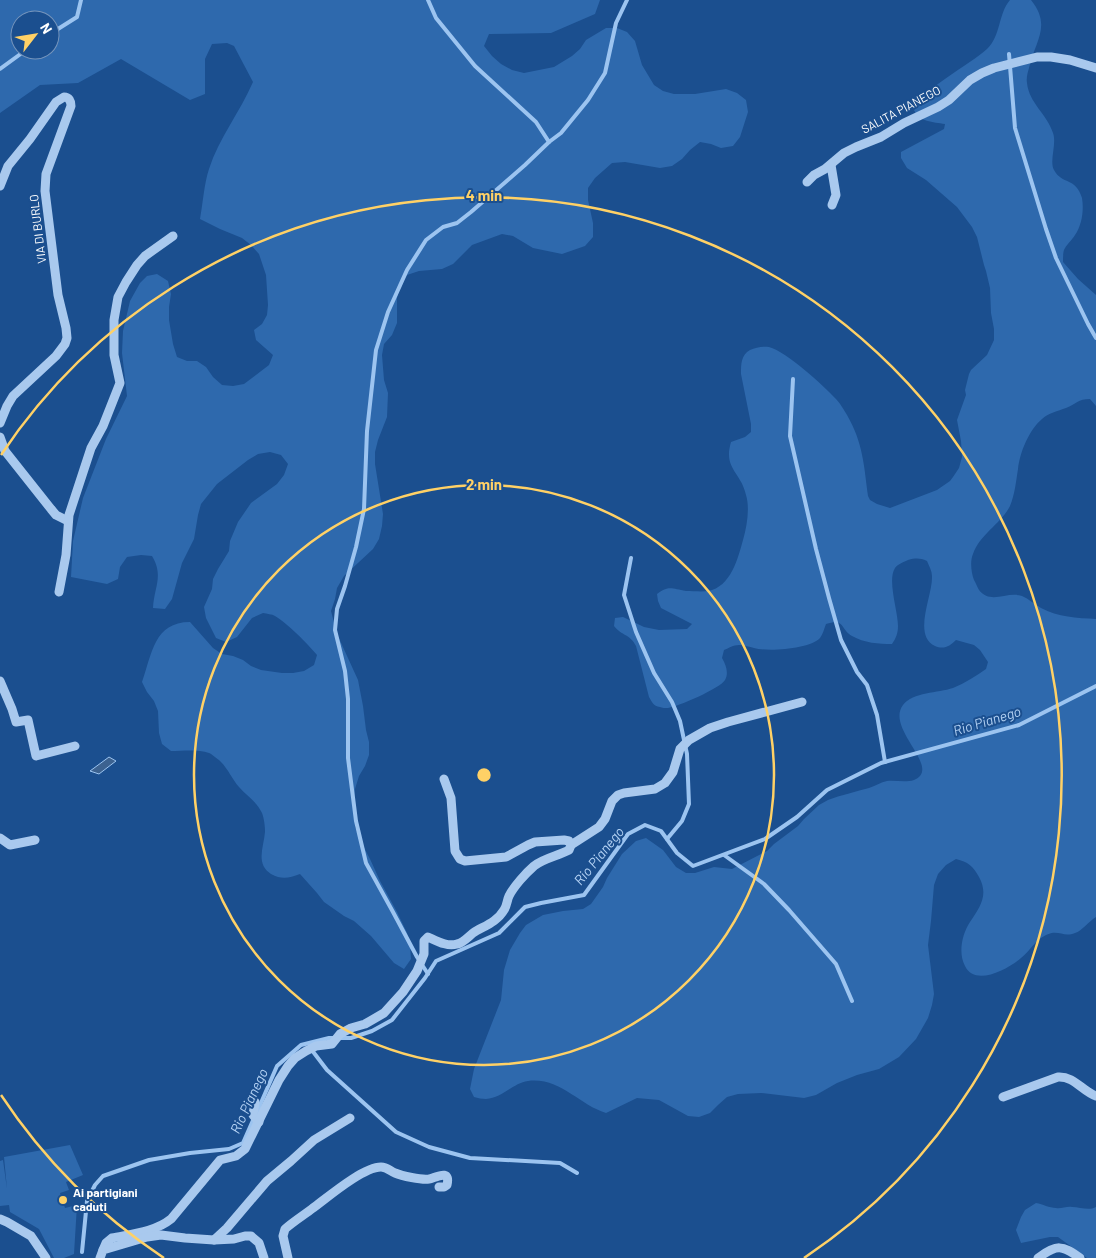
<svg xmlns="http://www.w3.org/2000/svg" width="1096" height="1258" viewBox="0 0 1096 1258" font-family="Barlow,sans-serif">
<rect width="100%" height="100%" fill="#1b4f8f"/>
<!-- green -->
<g fill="#2e69ad" fill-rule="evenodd">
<path d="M0,0h600l-5,14 -44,19 -62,1 -5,12 8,10 9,8 11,6 12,3 30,-6 18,-11 8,-7 6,-9 20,-12h11l10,4 8,9 7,24 12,20 9,6 11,3h21l31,-5 11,4 9,7 2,12 -8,25 -7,9 -12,2 -10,-4 -11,-2 -10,8 -8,9 -10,7 -12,2 -35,-6 -13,1 -17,15 -7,10v12l5,23v14l-8,9 -23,8 -29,-6 -20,-12 -11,-2 -30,11 -19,19 -11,5 -23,2 -12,4 -7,11 -3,12v25l-5,12 -8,9 -2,11 2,25 4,13 -1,24 -9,23 -3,12v12l8,50 -1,12 -3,13 -6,10 -29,27 -7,12 -2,11 -4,12 6,23 21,46 5,26 3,24 3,12v13l-4,11 -6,10 -4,13 -1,13 1,25 4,11 11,21 10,22 17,31 10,21 3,12 1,14 -7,10 -10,-6 -23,-27 -17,-15 -10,-5 -20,-14 -7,-9 -17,-19c-11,4 -18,6 -29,0 -16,-10 -7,-28 -6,-42 0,-6 -1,-14 -3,-19 -5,-11 -15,-17 -23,-26 -7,-8 -12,-20 -20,-27 -3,-2 -7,-6 -10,-7 -11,-4 -27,-2 -38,-2l-9,-7 -3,-11 -1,-22 -4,-10 -7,-9 -5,-10c10,-28 12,-60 48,-60l23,26 9,6 11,2 10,4 8,6 10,4 21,3h11l11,-2 10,-6 3,-10c-9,-11 -30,-32 -42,-39 -3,-2 -8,-2 -12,-3l-11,5 -15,19 -11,5 -10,-4 -10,-20 -2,-11 8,-18 1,-10 5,-10 11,-18 1,-10 8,-19 13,-19 26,-19 7,-9 4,-11 -7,-9 -11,-3 -12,2 -10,6 -31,24 -16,20 -3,11 -4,24 -12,24 -10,36 -7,10 -12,-1c1,-21 11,-32 -1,-52l-11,-1 -14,2 -7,10 -2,12 -11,5 -36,-7 2,-36 10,-43 23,-59 21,-43 -5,-43 1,-22 7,-30 10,-18 7,-7 10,-2 11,7 3,13 -2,13v13l4,24 4,13 10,4h10l9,6 7,10 9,8 11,1 11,-2 8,-6 17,-13 4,-10 -17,-15 -2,-10 8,-6 5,-9 1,-10 -2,-30 -7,-21 -8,-9 -9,-7 -22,-9 -20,-10c3,-16 4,-35 9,-50 10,-31 31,-57 44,-87l-19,-36 -7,-3 -15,1 -7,15v35l-15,6 -69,-41 -43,24 -38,2 -40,28zM20,20h30v30h-30z"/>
<path d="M1010,0h21c21,26 4,41 -2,68 -1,4 -3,9 -2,15 2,20 20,31 26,50 4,11 -4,28 1,37 8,15 22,7 28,28 2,12 0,27 -7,37 -3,5 -9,10 -11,15 -1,3 -1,8 -1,12l15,17 18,16v111l-6,-7c-12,0 -14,5 -24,9 -8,3 -18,5 -24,11 -13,11 -22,33 -24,50 -2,12 -3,25 -8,37 -9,18 -30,28 -37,48 -3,7 -2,18 1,26 2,3 3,7 5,10 12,15 28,1 43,6 7,3 12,8 19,12 17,9 36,10 55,11v298c-7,4 -14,14 -21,16 -12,5 -16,-4 -29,2 -11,5 -16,16 -25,23 -13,11 -46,29 -56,8 -7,-13 -3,-32 5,-44 10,-15 19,-27 9,-45 -6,-11 -11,-15 -23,-18l-10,6 -8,9 -4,11 -3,36 -3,24 6,49 -2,11 -4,13 -12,21 -17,18 -20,12 -22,6 -20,8 -21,12 -12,3 -43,-5 -23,1 -11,3 -9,8 -8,8 -11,4 -11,-1 -29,-16 -22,-2 -31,15c-27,-8 -46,-36 -78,-32 -15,2 -26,17 -42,18 -4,0 -8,-1 -12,-2l-4,-8 4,-20 27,-69 3,-30 6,-20 10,-17 6,-8 17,-10 20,-4 20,-2 8,-5 12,-17 4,-9 15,-24 14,-13 10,-3 17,12 13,17 10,6h9l19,-6 18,2 35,-18 7,-7 24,-18 6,-7 15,-14 9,-5c13,-5 27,-8 41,-12 6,-2 12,-6 18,-7 9,-1 18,2 27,-1 29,-12 -29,-51 -11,-75 10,-13 35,-12 50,-17 12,-5 23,-12 33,-19l2,-7 -8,-12 -6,-5 -18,-5c-6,6 -12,10 -21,6 -23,-11 -2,-51 -3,-70 0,-5 -3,-10 -5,-15 -7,-3 -11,-3 -19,-1 -4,2 -10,4 -13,8 -8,12 3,43 3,58 0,7 -2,12 -6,18 -13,0 -28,-1 -40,-8 -12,-7 -7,-18 -26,-12 -2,5 -3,10 -6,14 -10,11 -52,14 -66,10 -5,-1 -9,-3 -15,-3 -6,0 -10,3 -15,5l-2,8c4,7 7,15 3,22 -4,8 -48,27 -57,28 -3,0 -6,0 -8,-1 -7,-1 -8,-5 -11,-10l-13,-51c-6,-12 -14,-10 -22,-20l1,-8 8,-1 21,10 15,3 28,-1 5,-5 -31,-16 -3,-7 -1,-7c12,-9 15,-5 29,-3 6,0 16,1 22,0 23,-4 30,-33 35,-51 4,-14 7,-32 3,-45 -5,-23 -23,-26 -15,-53l14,-5 6,-5v-8l-10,-50c0,-10 0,-19 9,-24 6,-3 13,-4 19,-3 18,5 54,38 67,52 4,4 8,11 11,16 16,28 17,50 21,81l2,4 7,4 13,4 47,-18 13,-9 3,-4 6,-9 3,-11 -1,-16 -4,-21 9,-25 -1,-5 4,-16 2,-4 16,-15 7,-15v-11l-3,-16 -1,-25 -4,-17 -2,-6 -7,-28 -5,-10 -15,-20 -31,-27 -19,-12 -6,-10v-6l43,-23 1,-5c-12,-2 -26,-2 -31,-14 7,-21 56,-45 73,-61 14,-13 11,-35 23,-49z"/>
<path d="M70,1145l13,30 -17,7 3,8 -9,3 5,15 12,-3 -3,49 -10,4h-10l-15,-29 -29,-17 -1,-7 -9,1v-45l3,-1 4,29 -3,-32z"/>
<path d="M1036,1203c7,1 13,5 20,5 5,1 11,-2 16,-1 8,0 17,4 24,0v51h-9l-29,-21h-8l-29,6 -5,-13 5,-13 4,-7z"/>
</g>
<!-- water -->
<path fill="#3c6290" stroke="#9cc4f0" d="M109,757l7,4 -17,13 -9,-3z"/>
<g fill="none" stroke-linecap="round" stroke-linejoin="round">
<!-- stream -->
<g stroke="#9cc4f0" stroke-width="4">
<path d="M428,0l8,18 39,48 61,56 13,20"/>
<path d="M50,34l27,-17 4,-17"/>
<path d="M1009,54l6,74 31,101 10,29 32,66 8,14"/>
<path d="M0,69l26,-19"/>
<path d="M793,379l-3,57 26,113 13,49 12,42 16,32 10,13 10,30 8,47"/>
<path d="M631,558l-7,37 12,37 18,41 18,29 8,19 7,33 2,50 -7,17 -15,18"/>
<path d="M724,855l40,29 25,26 47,54 16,37"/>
<path d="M428,974l-11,-17 -24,-45 -27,-49 -10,-42 -8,-63v-59l-3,-28 -10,-41 2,-21 8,-23 11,-39 8,-38 3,-78 9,-81 12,-38 19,-42 19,-30 17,-13 14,-4 14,-11 54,-47 24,-23 12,-9 27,-33 17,-27 11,-50 11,-23"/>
<path d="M311,1049l16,21 69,62 33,15 41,11 90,5 17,10"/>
<path d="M257,1112l20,-46 24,-21 28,-7h22l21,-7 20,-11 33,-42 11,-17 63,-28 26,-26 16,-4 43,-8 44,-61 17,-9 16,6 16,22 16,13 72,-27 32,-22 30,-27 54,-27 138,-38 77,-39"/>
<path d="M82,1252l5,-51 8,-16 8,-9 46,-16 41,-7 39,-4 14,-6 11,-25"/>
</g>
<!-- minor -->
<g stroke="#a9c9ee" stroke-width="9">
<path d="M831,165l5,30 -4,10"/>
<path d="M807,182l7,-7 11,-6 19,-16 12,-6 25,-10 23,-14 34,-16 11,-7 21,-20 12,-7 12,-5 43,-11h14l19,3 26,8"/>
<path d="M0,186l8,-20 22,-27 26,-37 8,-5c5,0 7,4 7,9l-25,68 -1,17 13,104 8,33 1,10 -2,6 -9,12 -43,40 -6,10 -7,17"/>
<path d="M0,437l5,14 46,58 5,6 12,6"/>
<path d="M59,592l7,-37 3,-40 22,-67 12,-22 17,-43 -6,-28v-35l4,-23 8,-15 11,-17 8,-9 28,-20"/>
<path d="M0,681l12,28 4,13 12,-2 8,36 39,-10"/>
<path d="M0,838l10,7 25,-5"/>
<path d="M571,845l28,-18 6,-8 7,-18 6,-6 6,-2 31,-4 10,-6 8,-11 7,-23 9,-9 21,-12 18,-6 74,-20"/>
<path d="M1003,1097l55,-20c16,-1 24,14 38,19"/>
<path d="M255,1102l-2,13 6,7"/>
<path d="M0,1219l7,3 24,14 15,22"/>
<path d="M214,1240l13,-12 40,-47 24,-20 23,-21 36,-22"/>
<path d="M103,1250l3,-7 6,-5c19,-4 43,-6 59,-19l49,-59 16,-4 9,-7 34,-69 9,-14 7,-8 11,-7 10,-5 16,-2 8,-10 11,-6 14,-4 19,-11 19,-21 14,-21 7,-17v-13l4,-4c9,4 19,10 29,7 6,-1 11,-7 16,-11 11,-7 24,-11 31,-23 3,-4 3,-10 5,-14 5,-10 17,-23 25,-30 10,-8 24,-10 35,-16l2,-5 -2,-4 -5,-1 -29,2 -7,3 -22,12 -41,4 -5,-2 -5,-8 -4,-53 -7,-19"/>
<path d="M100,1258l3,-8 44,-13 14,-2 24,3 29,2 20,-1 11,-3h6l8,7 5,15"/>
<path d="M288,1258l-5,-22 2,-7c9,-8 19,-14 28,-21 15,-11 50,-41 68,-41 6,0 9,4 14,6 7,3 26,7 34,6 6,-1 22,-11 18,6l-3,2h-5"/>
<path d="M1038,1258c19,-14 24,-13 42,0"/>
</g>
</g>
<!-- distance rings -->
<g fill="none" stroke="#ffd166" stroke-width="2.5">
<circle cx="484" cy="775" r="290"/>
<path d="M164 1258A579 579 0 0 1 1 1095M1 455A579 579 0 1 1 804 1258"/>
</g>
<!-- markers -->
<circle fill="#ffd166" stroke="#1b4f8f" stroke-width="2" cx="63" cy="1200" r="5"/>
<g text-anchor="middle" stroke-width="4" stroke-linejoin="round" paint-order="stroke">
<!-- street labels -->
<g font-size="12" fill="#fff" stroke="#1b4f8f">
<text transform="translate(901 110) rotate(-28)" y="4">SALITA PIANEGO</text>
<text transform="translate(38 229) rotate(-97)" y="4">VIA DI BURLO</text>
</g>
<!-- poi labels -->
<g font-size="12" font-weight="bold" fill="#fff" stroke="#1b4f8f" text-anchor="start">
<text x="73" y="1197">Ai partigiani<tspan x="73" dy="14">caduti</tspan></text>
</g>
<!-- water labels -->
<g font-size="14" font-style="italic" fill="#b5d3f5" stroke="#1b4f8f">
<text transform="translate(987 721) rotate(-17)" y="5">Rio Pianego</text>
<text transform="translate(599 856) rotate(-51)" y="5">Rio Pianego</text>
<text transform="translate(249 1101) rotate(-65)" y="5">Rio Pianego</text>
</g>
</g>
<circle cx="484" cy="775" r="8" fill="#ffd166" stroke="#1b4f8f" stroke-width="2.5"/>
<g font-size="15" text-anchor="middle" font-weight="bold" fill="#ffd166" stroke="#1b4f8f" stroke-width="4" stroke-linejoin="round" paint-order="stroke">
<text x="484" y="201">4 min</text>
<text x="484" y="490">2 min</text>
</g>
<!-- north arrow -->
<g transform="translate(35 35) rotate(59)"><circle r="24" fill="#1b4f8f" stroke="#7695bc"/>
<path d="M0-4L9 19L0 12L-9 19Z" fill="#ffd166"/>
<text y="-8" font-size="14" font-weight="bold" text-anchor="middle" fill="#ffffff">N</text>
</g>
</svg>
